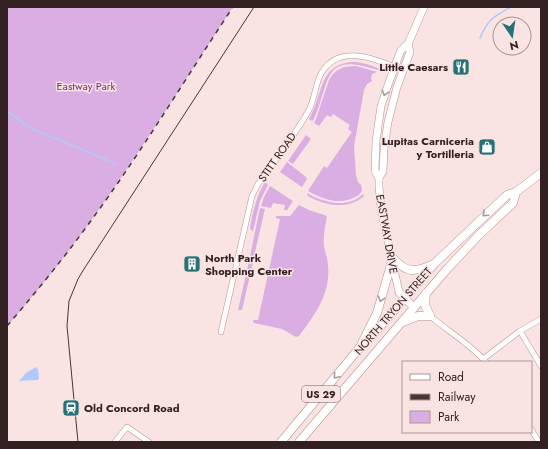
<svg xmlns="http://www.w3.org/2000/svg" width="548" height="449" viewBox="0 0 548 449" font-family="Jost,sans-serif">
<rect width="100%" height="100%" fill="#f9e4e3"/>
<!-- green -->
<g fill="#daaee2">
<path d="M7,7h226c-72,109 -139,222 -226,319z"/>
<path d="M356,62c8,1 21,4 27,10 -60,-21 -51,3 -69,47l-2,2 -3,-2c15,-25 9,-57 47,-57z"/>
<path d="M356,66l21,6 -5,2 -1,4 1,3 -5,3 -3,6 -10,56 2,29 2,7 3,3 1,5c-2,5 -4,6 -9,8 -15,7 -31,1 -45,-7l16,-25 3,2 25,-36 -4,-3 2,-4 -17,-11 -2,3 -4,-2 -8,11 -5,-3 2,-4 13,-39c6,-11 14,-14 27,-14z"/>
<path d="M306,135l5,4 -18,25 -5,-3z"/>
<path d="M287,162l19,15 1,2 -5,8 -22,-15z"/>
<path d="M265,182l3,3 -8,16 -7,30 -2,-1 -1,-2c3,-17 6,-31 15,-46z"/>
<path d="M270,186l23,15 -6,9h-3l1,-5 -12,-2 -2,5 -10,-2 3,-9z"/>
<path d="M307,193c17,10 41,16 56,1l1,2c-16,14 -39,10 -56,0z"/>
<path d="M299,205l10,5 18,6c-2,10 -4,21 -3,31 1,6 4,12 4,18 3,28 -13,50 -29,71l-3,1 -14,-8 -28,-6 -1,-3h5l22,-101 -4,-1v-2h14z"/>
<path d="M260,208l5,1 -11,47h-4z"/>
<path d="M250,257l4,1 -12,52h-4z"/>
</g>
<!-- water -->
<path fill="#afcafa" d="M36,367l2,2 1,10 -2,1 -18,1 7,-8z"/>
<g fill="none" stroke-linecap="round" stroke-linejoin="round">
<!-- stream -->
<g stroke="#afcafa" stroke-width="1.5">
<path d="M480,38c8,-19 13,-21 31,-31"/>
<path d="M7,112c13,6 19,17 33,20l76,32"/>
</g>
<!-- street casing -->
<g stroke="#c0918f" stroke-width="6">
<g id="street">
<path d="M430,316c19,16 40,28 56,46"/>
<path d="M520,331l21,35"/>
<path d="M221,332l31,-136 6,-12c17,-23 37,-49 51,-74 5,-10 6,-21 10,-32 16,-37 56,-19 84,-8"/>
<path d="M483,359l37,-28 21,-12"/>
<path d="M531,429l8,13"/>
<path d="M115,442l12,-15 22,15"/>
</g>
</g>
<!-- secondary casing -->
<g stroke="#c0918f" stroke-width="8">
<g id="secondary">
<path d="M379,178l-4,-7 1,-30 5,-35 7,-21 13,-35 7,-6 16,-37"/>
<path d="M391,256l-10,-49 -2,-20v-9l4,-7 1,-22 4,-27 9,-35 13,-35 -2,-8"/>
<path d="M392,261l7,31 15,16"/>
</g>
</g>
<!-- primary casing -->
<g stroke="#c0918f" stroke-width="9">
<g id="primary">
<path d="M391,256c13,15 21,18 40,9"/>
<path d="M426,293l-1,12 5,11"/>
<path d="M403,322l15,-6h12"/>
<path d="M362,343l15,-30 15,-52 -1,-5"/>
<path d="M281,442l80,-96 11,-10 63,-73 72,-68 9,-3 25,-19"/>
<path d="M299,442l149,-174 31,-33 34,-32 3,-11"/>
</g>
</g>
<!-- street -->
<use href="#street" stroke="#fff" stroke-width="5"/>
<!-- secondary -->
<use href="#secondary" stroke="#fff" stroke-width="7"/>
<!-- primary -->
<use href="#primary" stroke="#fff" stroke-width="8"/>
<!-- tram -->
<path stroke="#483535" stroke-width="1" d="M78,442l-11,-116 2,-25 9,-22 6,-10 170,-262"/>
<!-- rail -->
<path stroke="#483535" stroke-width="1.5" stroke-dasharray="5 5" stroke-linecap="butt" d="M7,326c29,-34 57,-68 83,-104 51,-69 95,-143 143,-215"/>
</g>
<!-- one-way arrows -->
<defs><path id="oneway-chevron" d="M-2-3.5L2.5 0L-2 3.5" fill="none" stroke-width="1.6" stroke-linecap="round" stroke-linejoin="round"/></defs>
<g stroke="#a39b9b">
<use href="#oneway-chevron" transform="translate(385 93) rotate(107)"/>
<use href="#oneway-chevron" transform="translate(485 214) rotate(137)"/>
<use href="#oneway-chevron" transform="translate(381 299) rotate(107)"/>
<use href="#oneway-chevron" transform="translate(336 376) rotate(130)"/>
</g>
<!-- icons -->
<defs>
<g id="restaurant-square" transform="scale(0.9)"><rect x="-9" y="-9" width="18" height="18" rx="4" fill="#267176" stroke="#f9e4e3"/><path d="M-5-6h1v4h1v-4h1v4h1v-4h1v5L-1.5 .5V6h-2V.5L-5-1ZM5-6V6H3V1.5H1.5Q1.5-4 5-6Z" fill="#fff"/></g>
<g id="shop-square" transform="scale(0.9)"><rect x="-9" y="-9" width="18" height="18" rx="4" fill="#267176" stroke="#f9e4e3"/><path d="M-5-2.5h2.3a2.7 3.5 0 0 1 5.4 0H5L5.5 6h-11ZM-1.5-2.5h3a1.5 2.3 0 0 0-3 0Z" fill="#fff"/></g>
<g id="building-square" transform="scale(0.9)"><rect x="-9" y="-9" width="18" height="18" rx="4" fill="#267176" stroke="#f9e4e3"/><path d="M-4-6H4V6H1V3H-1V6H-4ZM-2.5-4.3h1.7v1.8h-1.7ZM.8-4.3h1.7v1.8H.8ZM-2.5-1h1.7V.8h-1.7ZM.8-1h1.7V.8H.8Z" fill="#fff"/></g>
<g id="station-square" transform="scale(0.9)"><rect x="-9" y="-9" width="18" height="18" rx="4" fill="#267176" stroke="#f9e4e3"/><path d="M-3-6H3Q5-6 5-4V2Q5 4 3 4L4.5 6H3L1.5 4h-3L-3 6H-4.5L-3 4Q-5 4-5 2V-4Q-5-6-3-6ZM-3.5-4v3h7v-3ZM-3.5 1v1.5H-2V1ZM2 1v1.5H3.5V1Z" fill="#fff"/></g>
</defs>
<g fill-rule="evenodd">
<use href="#restaurant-square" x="461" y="67"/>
<use href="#shop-square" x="487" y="147"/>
<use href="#building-square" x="192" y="264"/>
<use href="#station-square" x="71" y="408"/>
</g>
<g text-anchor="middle" stroke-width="3" stroke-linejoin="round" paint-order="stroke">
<!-- shield labels -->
<rect fill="#f9e4e3" stroke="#6e5b5a" stroke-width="1" x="302" y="386" width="38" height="16" rx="3"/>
<g font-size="10" font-weight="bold" fill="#332020">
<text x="321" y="398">US 29</text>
</g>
<!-- poi labels -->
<g font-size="11" font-weight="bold" fill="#332020" stroke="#f9e4e3" text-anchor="end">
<text x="448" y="71">Little Caesars</text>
<text x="474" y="145">Lupitas Carniceria<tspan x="474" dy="13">y Tortilleria</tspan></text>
<text x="205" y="262" text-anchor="start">North Park<tspan x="205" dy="13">Shopping Center</tspan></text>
<text x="84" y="412" text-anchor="start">Old Concord Road</text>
</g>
<!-- park labels -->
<g font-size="11" fill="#762c84" stroke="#f9e4e3">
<text x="86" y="90">Eastway Park</text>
</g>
<!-- street labels -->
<g font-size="11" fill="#332020" stroke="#f9e4e3">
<text transform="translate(277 157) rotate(-55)" y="4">STITT ROAD</text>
<text transform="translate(387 234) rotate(80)" y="4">EASTWAY DRIVE</text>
<text transform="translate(393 311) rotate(-49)" y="4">NORTH TRYON STREET</text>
</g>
</g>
<!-- border -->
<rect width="548" height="449" fill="none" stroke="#332020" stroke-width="16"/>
<!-- legend -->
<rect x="402" y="361" width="130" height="72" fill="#f9e4e3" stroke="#aa9695"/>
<rect x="410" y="374" width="20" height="6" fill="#ffffff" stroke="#aa9695"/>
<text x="438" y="381" font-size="12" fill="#332020">Road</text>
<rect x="410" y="394" width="20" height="6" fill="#483535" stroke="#aa9695"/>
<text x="438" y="401" font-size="12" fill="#332020">Railway</text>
<rect x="410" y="411" width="20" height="12" fill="#daaee2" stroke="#aa9695"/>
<text x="438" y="421" font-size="12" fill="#332020">Park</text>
<!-- north arrow -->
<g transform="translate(512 36) rotate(167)"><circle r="19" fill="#f9e4e3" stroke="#aa9695"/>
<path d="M0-3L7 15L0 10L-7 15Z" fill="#267176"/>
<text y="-6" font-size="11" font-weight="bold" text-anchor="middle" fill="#332020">N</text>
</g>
</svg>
